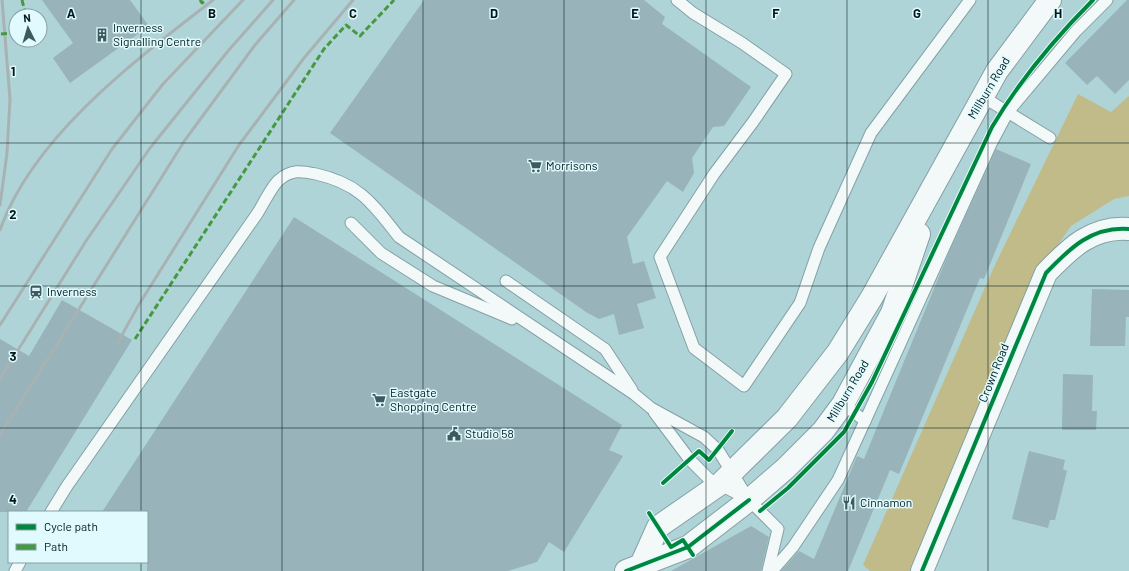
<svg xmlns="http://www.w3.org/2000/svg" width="1129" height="571" viewBox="0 0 1129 571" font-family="Barlow,sans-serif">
<rect width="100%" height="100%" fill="#afd4d8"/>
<!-- green -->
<path fill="#c0bb89" d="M1078,94l33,18 18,-16v100l-15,3 -43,27 -42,60 -59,165 -60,120h-40l-7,-6 131,-298z"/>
<!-- building -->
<g fill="#98b3b9">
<path d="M42,0h88l19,26 -79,57 -17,-25 20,-15z"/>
<path d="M424,0h220l21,17 -3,7 89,63 -27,39 -11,1 -21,31 2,15 -11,19 -16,-11 -40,56 6,27 11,-3 12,37 -19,6 7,24 -25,7 -5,-21 -15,5 -13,-7 -256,-179z"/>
<path d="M1127,0h2v80l-14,14 -18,-18 -10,9 -22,-22z"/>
<path d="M996,149l35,15 -47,115 -4,-1 -81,196 -9,-4 -42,101h-67l18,-20 15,8 43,-103 7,3 85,-207z"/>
<path d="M294,217l328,208 -13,25 14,6 -59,96 -15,-10 -12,20 -29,9h-361v-59h-45z"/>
<path d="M1092,289l37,1v27h-3l-1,29h-35z"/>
<path d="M62,300l70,40 -106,172h-26v-173l29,17z"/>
<path d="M1063,374l30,1 -1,36h5l-1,19h-34z"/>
<path d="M1029,451l36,9 -2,9 4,2 -12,49h-5l-2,8 -36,-9z"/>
<path d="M751,526l18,11 -8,34h-90z"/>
</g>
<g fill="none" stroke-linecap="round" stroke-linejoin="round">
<!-- lane casing -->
<g stroke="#84a1a5" stroke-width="13">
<g id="lane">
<path d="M677,0l16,13 49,30 44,31 -33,48 -39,52 -54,83 34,91 50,38 56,-83 19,-55 52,-115 99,-133"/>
<path d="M983,97l67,41"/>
<path d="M351,223l30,30 52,33 79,33"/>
<path d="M506,281l99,68 27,41"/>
<path d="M654,412l36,48 19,19 39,20"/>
<path d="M865,421l126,-277 17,-32 68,-81 31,-31"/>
<path d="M51,512l16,-26 190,-272c6,-9 14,-27 22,-34 12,-11 23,-9 37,-6 44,10 56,29 83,63l235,157 17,14 53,29 14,13 31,50 29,29 -10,42"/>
<path d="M15,571l5,-9"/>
<path d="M772,571l21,-24 45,-67 27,-59 -22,-17"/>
</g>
</g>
<!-- secondary casing -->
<g stroke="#84a1a5" stroke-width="24">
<g id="secondary">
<path d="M641,565l17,-38 62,-43 67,-66 51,-66 34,-55 125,-226 53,-71"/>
<path d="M626,571l62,-24 61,-47 37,-32 37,-37 20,-27 49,-91 27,-79"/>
<path d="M922,571l124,-298c24,-25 46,-47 83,-44"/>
</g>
</g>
<!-- lane -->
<use href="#lane" stroke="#f3f9f9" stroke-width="11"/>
<!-- secondary -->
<use href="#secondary" stroke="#f3f9f9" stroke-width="22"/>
<!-- rail -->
<g stroke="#a9b2b3" stroke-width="3">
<path d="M0,205l7,-52 3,-54 -8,-99"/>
<path d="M0,230c33,-94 137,-171 213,-230"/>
<path d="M0,325l112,-176 51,-65 80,-84"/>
<path d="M117,344l21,-38 101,-161 65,-87 49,-58"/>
<path d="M0,379l86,-138 64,-93 78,-97 45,-51"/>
<path d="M0,435l185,-295 70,-95 39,-45"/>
</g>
<!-- quiet -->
<g stroke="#46993f" stroke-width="3" stroke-dasharray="6 3" stroke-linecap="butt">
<path d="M22,0l4,16"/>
<path d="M200,0l2,3 4,-3"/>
<path d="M1,34l15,-1"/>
<path d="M135,339l189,-290 22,-24 14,11 34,-36"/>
</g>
<!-- cycleway casing -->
<g stroke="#e0fafd" stroke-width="6">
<g id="cycleway">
<path d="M663,483l36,-32 10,9 23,-29"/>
<path d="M760,511l28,-23 56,-56 28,-50 120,-255c28,-47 63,-89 101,-127"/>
<path d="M649,513l22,34 12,-7 10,15"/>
<path d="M626,571l62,-24 61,-47"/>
<path d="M922,571l124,-298c24,-25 46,-47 83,-44"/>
</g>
</g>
<!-- cycleway -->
<use href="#cycleway" stroke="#00873e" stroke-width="4"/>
</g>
<!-- grid -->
<path fill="none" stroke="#001a1d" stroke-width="1" stroke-opacity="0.55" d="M141,0v512M282,0v571M423,0v571M564,0v571M706,0v571M847,0v571M988,0v571M0,143h1129M0,286h1129M0,428h1129M141,562v9"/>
<!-- icons -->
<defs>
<g id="building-bare" transform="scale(1.08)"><path d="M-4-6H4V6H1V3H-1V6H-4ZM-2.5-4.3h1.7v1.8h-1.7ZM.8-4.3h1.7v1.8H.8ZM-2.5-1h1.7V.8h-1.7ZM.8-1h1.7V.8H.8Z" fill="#3d5b5e" stroke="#e0fafd" stroke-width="2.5" paint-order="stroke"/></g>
<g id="supermarket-bare" transform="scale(1.08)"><path d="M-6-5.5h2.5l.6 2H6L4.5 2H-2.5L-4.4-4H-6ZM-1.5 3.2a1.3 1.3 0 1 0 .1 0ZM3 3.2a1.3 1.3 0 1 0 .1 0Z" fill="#3d5b5e" stroke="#e0fafd" stroke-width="2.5" paint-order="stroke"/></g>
<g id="station-bare" transform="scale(1.08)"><path d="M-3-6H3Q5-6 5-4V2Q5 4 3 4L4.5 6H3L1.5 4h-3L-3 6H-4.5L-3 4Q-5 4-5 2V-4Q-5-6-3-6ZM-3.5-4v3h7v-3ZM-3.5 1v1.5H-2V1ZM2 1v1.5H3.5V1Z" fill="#3d5b5e" stroke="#e0fafd" stroke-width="2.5" paint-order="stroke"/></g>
<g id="civic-bare" transform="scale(1.08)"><path d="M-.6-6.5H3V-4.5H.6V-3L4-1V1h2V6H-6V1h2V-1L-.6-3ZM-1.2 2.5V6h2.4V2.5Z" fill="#3d5b5e" stroke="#e0fafd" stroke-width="2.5" paint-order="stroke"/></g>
<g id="restaurant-bare" transform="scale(1.08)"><path d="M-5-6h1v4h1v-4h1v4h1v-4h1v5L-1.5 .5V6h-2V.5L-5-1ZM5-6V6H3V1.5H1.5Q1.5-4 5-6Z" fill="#3d5b5e" stroke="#e0fafd" stroke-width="2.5" paint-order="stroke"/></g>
</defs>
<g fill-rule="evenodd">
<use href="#building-bare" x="102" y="35"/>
<use href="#supermarket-bare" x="535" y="166"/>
<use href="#station-bare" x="36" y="292"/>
<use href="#supermarket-bare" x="379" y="400"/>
<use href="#civic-bare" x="454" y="434"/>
<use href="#restaurant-bare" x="849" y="503"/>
</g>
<g text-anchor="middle" stroke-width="3" stroke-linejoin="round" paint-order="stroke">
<!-- poi labels -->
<g font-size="12" fill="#001a1d" stroke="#e0fafd" text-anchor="start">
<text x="113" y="32">Inverness<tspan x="113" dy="14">Signalling Centre</tspan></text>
<text x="546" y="170">Morrisons</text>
<text x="47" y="296">Inverness</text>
<text x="390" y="397">Eastgate<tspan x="390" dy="14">Shopping Centre</tspan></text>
<text x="465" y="438">Studio 58</text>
<text x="860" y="507">Cinnamon</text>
</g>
<!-- street labels -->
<g font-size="12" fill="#001a1d" stroke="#e0fafd">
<text transform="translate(989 88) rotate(-59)" y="4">Millburn Road</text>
<text transform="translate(994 373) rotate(-68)" y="4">Crown Road</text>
<text transform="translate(848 391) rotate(-59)" y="4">Millburn Road</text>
</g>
</g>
<g font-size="13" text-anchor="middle" font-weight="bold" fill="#001a1d" stroke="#e0fafd" stroke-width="3" stroke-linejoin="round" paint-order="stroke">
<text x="71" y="18">A</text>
<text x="212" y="18">B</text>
<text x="353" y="18">C</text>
<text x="494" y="18">D</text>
<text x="635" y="18">E</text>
<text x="776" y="18">F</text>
<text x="917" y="18">G</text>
<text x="1058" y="18">H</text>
<text x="13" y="76">1</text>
<text x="13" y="219">2</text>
<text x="13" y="361">3</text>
<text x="13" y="504">4</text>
</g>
<!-- legend -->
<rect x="8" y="511" width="140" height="52" fill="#e0fafd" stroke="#86a0a3"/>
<rect x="16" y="524" width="20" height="6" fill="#00873e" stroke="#86a0a3"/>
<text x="44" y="531" font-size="12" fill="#001a1d">Cycle path</text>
<rect x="16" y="544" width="20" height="6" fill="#46993f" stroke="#86a0a3"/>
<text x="44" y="551" font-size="12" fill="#001a1d">Path</text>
<!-- north arrow -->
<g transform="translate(28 28) rotate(355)"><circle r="19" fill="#e0fafd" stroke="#86a0a3"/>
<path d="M0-3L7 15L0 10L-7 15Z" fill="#3d5b5e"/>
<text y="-6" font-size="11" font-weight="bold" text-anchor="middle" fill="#001a1d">N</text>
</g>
</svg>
